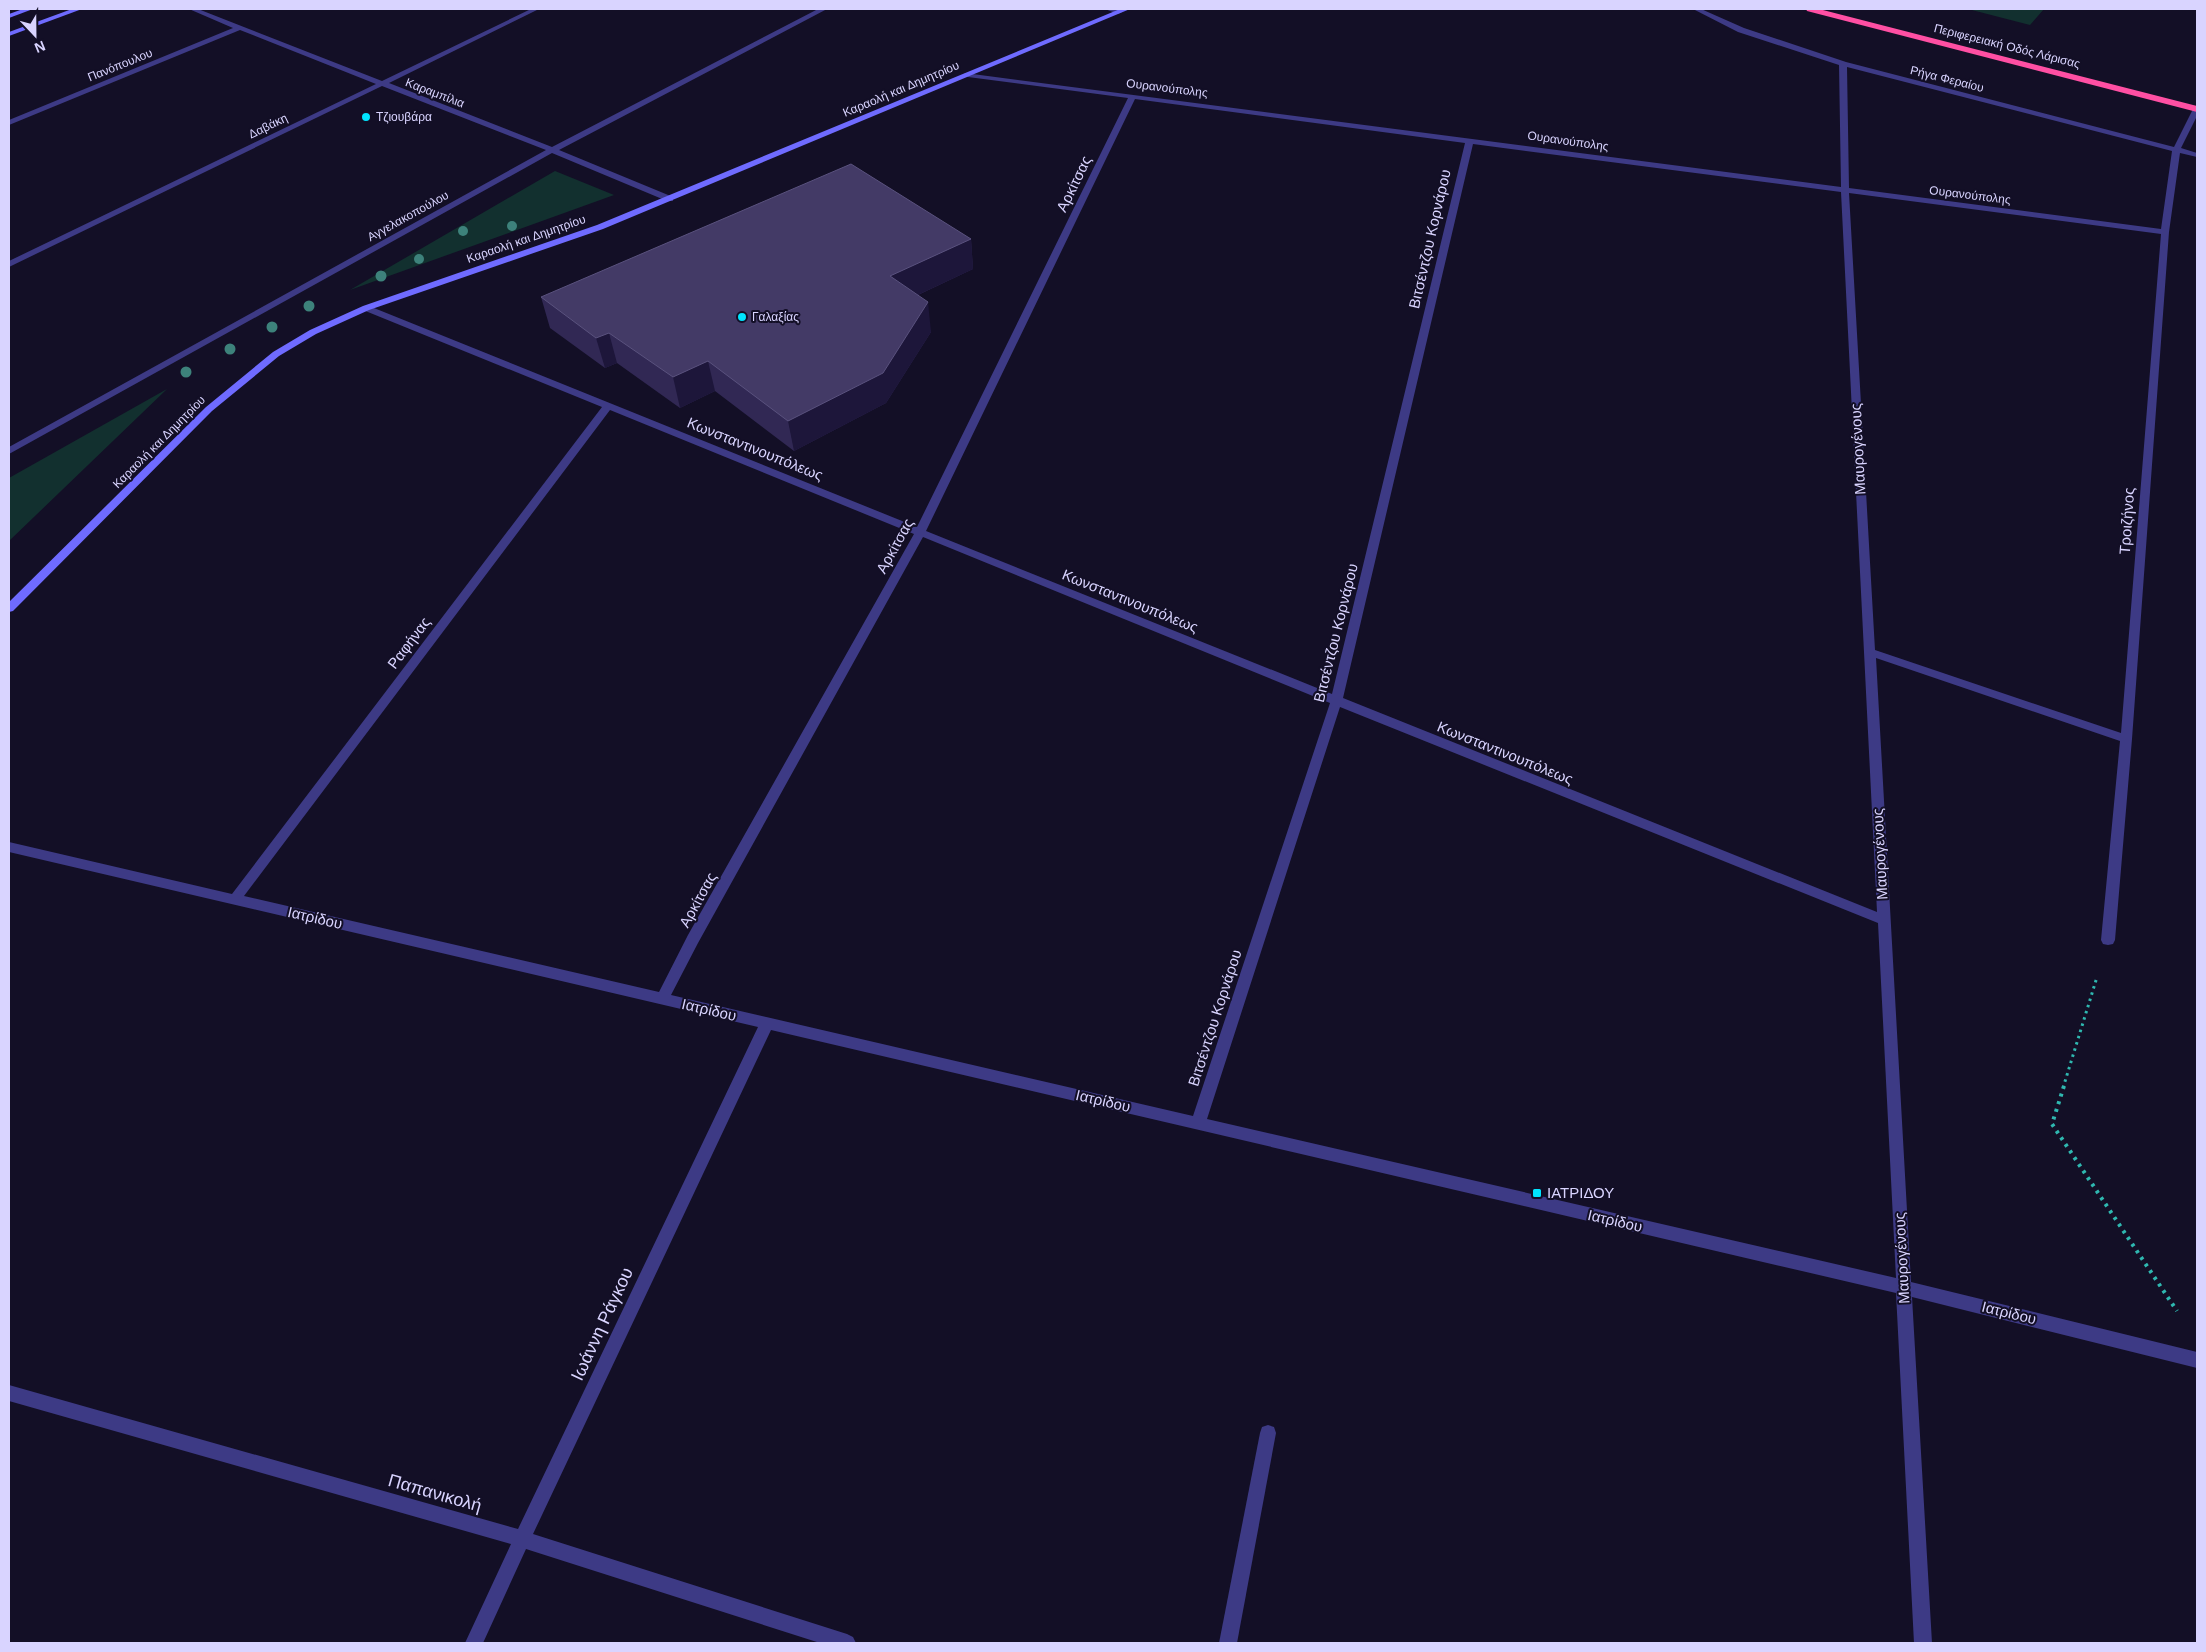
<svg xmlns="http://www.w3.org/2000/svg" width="2206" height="1652" viewBox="0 0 2206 1652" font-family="Arial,sans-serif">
<rect width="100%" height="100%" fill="#130f26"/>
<!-- green -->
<g fill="#12302f">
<path d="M1968,9h76l-14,16z"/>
<path d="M555,171l59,24 -264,95z"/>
<path d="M167,389l-158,152v-63z"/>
</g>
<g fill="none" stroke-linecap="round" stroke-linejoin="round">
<!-- path-far1 -->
<path stroke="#2fb8b0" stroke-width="3" stroke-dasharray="2.5 4" stroke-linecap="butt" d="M2063,1088l34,-111"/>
<!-- path -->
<path stroke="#2fb8b0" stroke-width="4" stroke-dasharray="3 5" stroke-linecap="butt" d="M2064,1086l-12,38 125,187"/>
<!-- street -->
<g fill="#3d3a85" fill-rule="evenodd">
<path d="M189,9h9l184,72 149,-72h8l-150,74 163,64 266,-138h9l-268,141 114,47v4h-6l-115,-48 -543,301v-7l537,-297 -164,-64 -373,181v-6l367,-177 -136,-54 -231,95v-5l224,-92z"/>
<path d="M1105,9h10l7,3 -4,2z"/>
<path d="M1693,9h8l43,19 102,34 328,85 19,-38 4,-2v9l-16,32 16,5v4l-17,-4 -11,79 -37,507 -17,201 -2,4 -5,1 -5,-1 -2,-4 19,-199 -244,-83 35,624 286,70v16l-285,-71 20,346h-18l-18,-350 -1125,-263 -238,504 314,100 6,3 3,6h-36l-294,-94 -43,94h-18l46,-99 -502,-143v-16l509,144 240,-502 -749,-175v-10l223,52 370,-487 -239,-97v-4h6l548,221 211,-429 -160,-21 -4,-2 1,-2 876,114 -2,-122 -101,-33zM1847,67l325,84 -11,78 -312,-41zM1135,99l330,44 -133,551 -406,-163zM1473,144l368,48 36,720 -534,-214zM1849,193l312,41 -40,499 -246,-83zM610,410l304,124 -226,401 -29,57 -415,-96zM923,537l407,166 -137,413 -522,-121 27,-52zM1340,707l538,216 18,355 -689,-159z"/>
<path d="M1268,1425l6,2 2,6 -39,210h-18l41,-210 2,-6z"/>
</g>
<!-- secondary -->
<g fill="#6f6bff" fill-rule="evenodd">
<path d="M23,9h10l-24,9v-4z"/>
<path d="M72,9h10l-73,27v-4z"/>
<path d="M1120,9h10l-527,220 -234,81 -53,24 -37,22 -67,55 -199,200 -4,1v-10l197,-195 67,-55 37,-22 53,-24 234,-81z"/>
</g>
<!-- highway -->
<path fill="#ff4fa3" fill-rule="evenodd" d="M1806,9h13l378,97v6l-390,-101z"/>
</g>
<!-- trees -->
<g fill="#3d827b">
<circle cx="512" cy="226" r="5"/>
<circle cx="463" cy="231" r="5"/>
<circle cx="419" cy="259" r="5"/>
<circle cx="381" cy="276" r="5.5"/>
<circle cx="309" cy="306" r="5.5"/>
<circle cx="272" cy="327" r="5.5"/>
<circle cx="230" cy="349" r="5.5"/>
<circle cx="186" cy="372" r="5.5"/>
</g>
<!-- wall -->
<path fill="#312854" d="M971,239l2,30 -55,26 13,37 -45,71 -92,48 -79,-60 -35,17 -63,-45 -12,5 -55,-40 -9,-31z"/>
<!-- shaded-wall -->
<g fill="#1d163a">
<path d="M971,239l2,30 -79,37 -4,-30z"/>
<path d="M928,302l3,30 -45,71 -92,48 -6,-30z"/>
<path d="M609,333l8,30 -12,5 -9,-30z"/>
<path d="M708,361l7,30 -35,17 -7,-31z"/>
</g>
<!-- building -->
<path fill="#433a66" stroke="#5a527e" d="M851,164l120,75 -81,37 38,26 -45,71 -95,48 -80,-60 -35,16 -64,-44 -13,5 -55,-41z"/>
<!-- markers -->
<g fill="#00e5ff" stroke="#130f26" stroke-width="2">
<circle cx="366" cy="117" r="5"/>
<circle cx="742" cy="317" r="5"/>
<rect x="1532" y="1188" width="10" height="10" rx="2.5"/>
</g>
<g text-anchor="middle" stroke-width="4" stroke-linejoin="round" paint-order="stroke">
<!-- far-street labels -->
<g font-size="12" fill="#d9d4ff" stroke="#130f26">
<text transform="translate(2007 46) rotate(14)" y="4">Περιφερειακή Οδός Λάρισας</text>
<text transform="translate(120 65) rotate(-22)" y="4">Πανόπουλου</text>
<text transform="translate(1947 79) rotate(14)" y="4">Ρήγα Φεραίου</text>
<text transform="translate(1167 88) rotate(7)" y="4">Ουρανούπολης</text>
<text transform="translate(901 89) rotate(-23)" y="4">Καραολή και Δημητρίου</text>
<text transform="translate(435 93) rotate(21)" y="4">Καραμπίλια</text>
<text transform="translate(268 126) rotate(-26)" y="4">Δαβάκη</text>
<text transform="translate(1568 141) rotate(8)" y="4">Ουρανούπολης</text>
<text transform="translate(1970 195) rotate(7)" y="4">Ουρανούπολης</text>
<text transform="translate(408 216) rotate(-29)" y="4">Αγγελακοπούλου</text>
<text transform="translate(526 239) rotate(-19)" y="4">Καραολή και Δημητρίου</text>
<text transform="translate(159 442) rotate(-45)" y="4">Καραολή και Δημητρίου</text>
</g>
<!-- far-poi labels -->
<g font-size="12" fill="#d9d4ff" stroke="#130f26" text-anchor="start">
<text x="376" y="121">Τζιουβάρα</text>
<text x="752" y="321">Γαλαξίας</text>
</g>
<!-- street labels -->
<g font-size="15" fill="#d9d4ff" stroke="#130f26">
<text transform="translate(1074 184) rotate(-64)" y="5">Αρκίτσας</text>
<text transform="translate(1430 239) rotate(-77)" y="5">Βιτσέντζου Κορνάρου</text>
<text transform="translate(755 449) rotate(22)" y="5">Κωνσταντινουπόλεως</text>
<text transform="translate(1858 449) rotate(-93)" y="5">Μαυρογένους</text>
<text transform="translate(2127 521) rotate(-86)" y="5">Τρoιζήνος</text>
<text transform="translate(895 546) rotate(-61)" y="5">Αρκίτσας</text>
<text transform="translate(1130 601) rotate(22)" y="5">Κωνσταντινουπόλεως</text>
<text transform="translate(1336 633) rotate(-76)" y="5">Βιτσέντζου Κορνάρου</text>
<text transform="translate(409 643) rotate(-53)" y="5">Ραφήνας</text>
<text transform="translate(1505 753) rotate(22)" y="5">Κωνσταντινουπόλεως</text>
<text transform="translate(1880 854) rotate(-93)" y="5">Μαυρογένους</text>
<text transform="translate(698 900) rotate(-61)" y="5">Αρκίτσας</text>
<text transform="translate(315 918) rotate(13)" y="5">Ιατρίδου</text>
<text transform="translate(709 1010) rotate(13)" y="5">Ιατρίδου</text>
<text transform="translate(1215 1018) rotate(-72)" y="5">Βιτσέντζου Κορνάρου</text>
<text transform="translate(1103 1101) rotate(13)" y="5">Ιατρίδου</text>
<text transform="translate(1615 1221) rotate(13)" y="5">Ιατρίδου</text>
<text transform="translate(1902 1258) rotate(-93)" y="5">Μαυρογένους</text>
<text transform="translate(2009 1313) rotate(14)" y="5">Ιατρίδου</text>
</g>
<!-- poi labels -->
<g font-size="15" fill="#d9d4ff" stroke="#130f26" text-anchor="start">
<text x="1547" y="1198">ΙΑΤΡΙΔΟΥ</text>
</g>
<!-- near-street labels -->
<g font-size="18" fill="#d9d4ff" stroke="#130f26">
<text transform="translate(602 1324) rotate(-65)" y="6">Ιωάννη Ράγκου</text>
<text transform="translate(435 1493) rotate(16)" y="6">Παπανικολή</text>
</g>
</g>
<!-- border -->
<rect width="2206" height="1652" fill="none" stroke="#d9d4ff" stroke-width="20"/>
<!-- north arrow -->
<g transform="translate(35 35) rotate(158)" stroke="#130f26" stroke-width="4" paint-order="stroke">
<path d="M0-4L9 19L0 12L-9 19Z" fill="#d9d4ff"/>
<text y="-8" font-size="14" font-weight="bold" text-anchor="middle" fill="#d9d4ff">N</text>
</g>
</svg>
